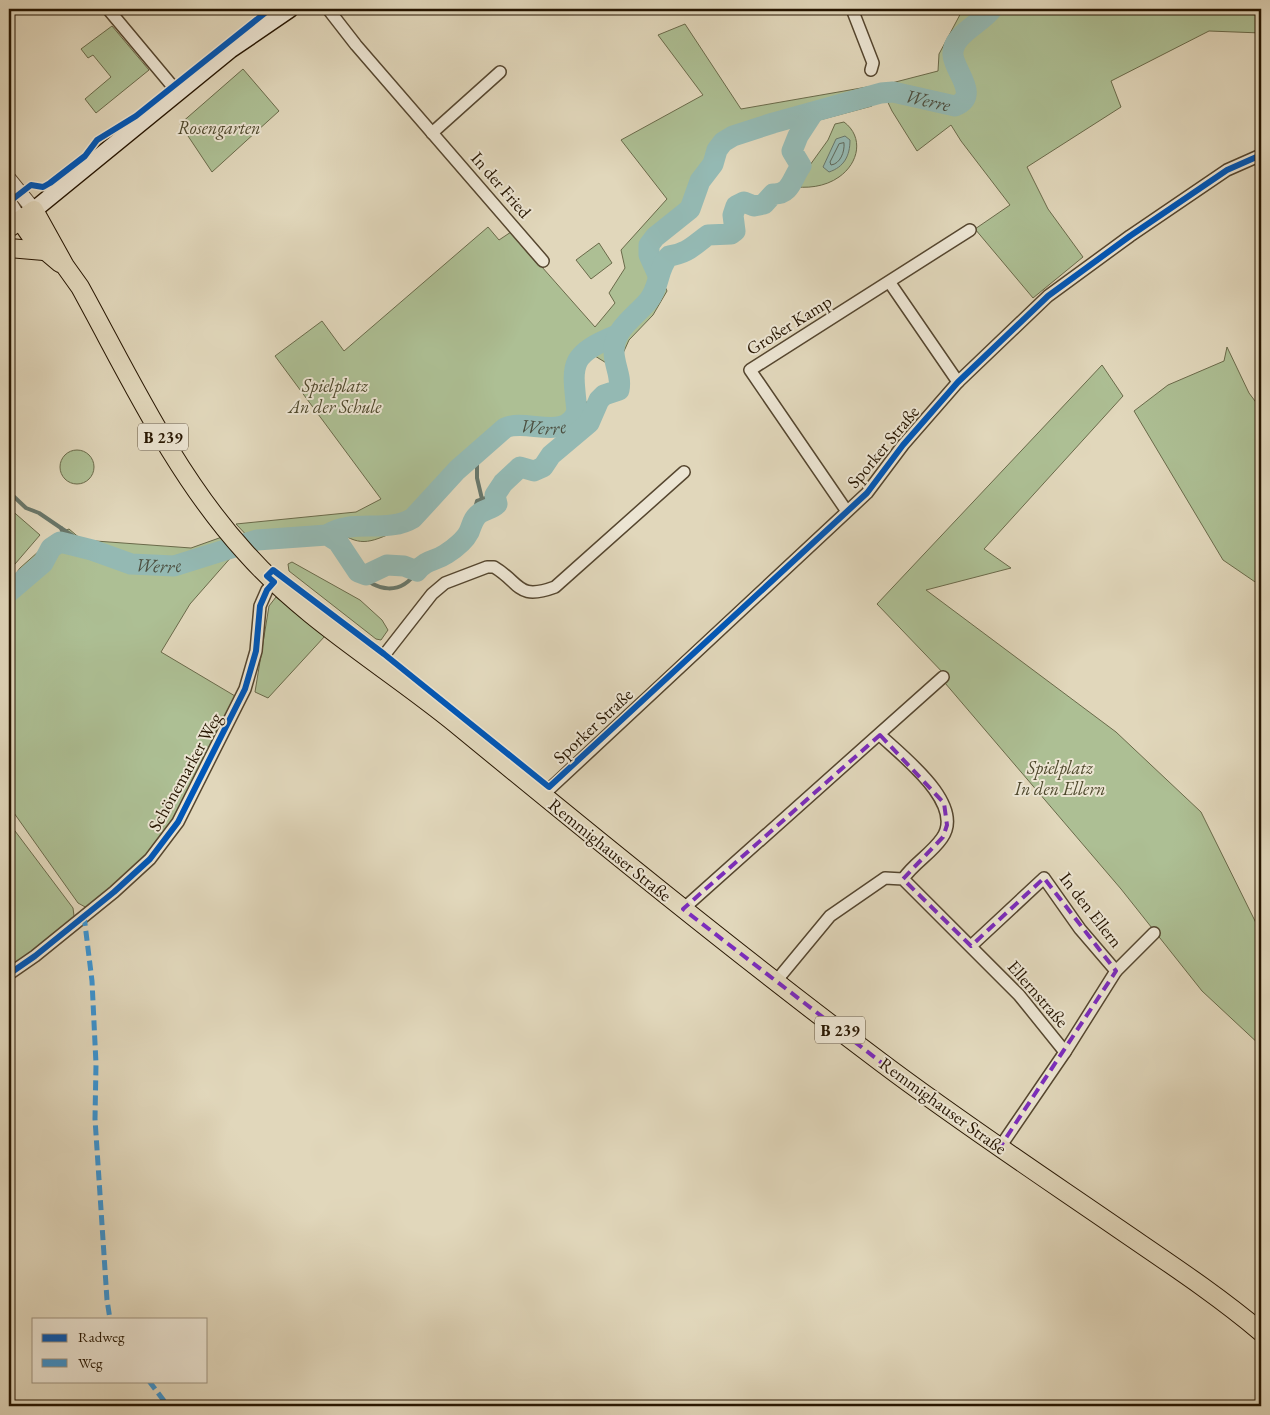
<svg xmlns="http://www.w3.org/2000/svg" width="1270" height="1415" viewBox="0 0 1270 1415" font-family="'EB Garamond',serif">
<rect width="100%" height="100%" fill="#e1d7bb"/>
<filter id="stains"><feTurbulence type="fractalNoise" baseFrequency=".004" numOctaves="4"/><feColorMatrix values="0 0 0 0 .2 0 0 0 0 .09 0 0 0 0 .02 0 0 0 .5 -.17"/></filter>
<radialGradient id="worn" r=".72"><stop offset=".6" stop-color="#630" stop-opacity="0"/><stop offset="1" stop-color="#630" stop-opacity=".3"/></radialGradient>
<!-- green -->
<g fill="#adbf94" stroke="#6a6a4a">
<path d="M963,9h298v24l-52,-2 -98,50 10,26 -94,60 21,42 35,48 -50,41 -58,-69 35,-24 -49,-64 -10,-16 -34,26 -25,-40 -12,-25 58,-15 1,-17z"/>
<path d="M685,24l56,85 126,-22 5,19 -139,37 -25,26 -24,46 -36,33 19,43 -14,24 -24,25 -13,29 -21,-13 -14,9 3,50 -23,19 -50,-2 -117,100c-31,14 -36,13 -65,-6l-16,6 -61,9 -16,-17 120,-12 25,-13 -106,-143 47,-35 22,30 144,-124 11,13 12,-8 84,95 20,-24 -6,-10 16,-25 -4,-18 46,-51 -46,-59 82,-45 -45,-60z"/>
<path d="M112,26l37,44 -53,43 -11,-14 26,-22 -18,-22 -5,3 -7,-9z"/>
<path d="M243,69l36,42 -67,61 -32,-48z"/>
<path d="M844,122c20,15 15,41 -5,55 -14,10 -33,12 -49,9l11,-20 9,-1 18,-25 7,-16z"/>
<path d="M599,243l13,20 -21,16 -15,-19z"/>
<path d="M1227,347l22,46 12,16v177l-38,-26 -89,-149 34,-26 56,-24z"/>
<path d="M1102,365l21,31 -139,153 27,19 -85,22 190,142 85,80 60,121v113l-59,-55 -81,-102 -176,-206 2,-6 -70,-73z"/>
<circle cx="77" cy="467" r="17"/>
<path d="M9,508l31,27 -31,36z"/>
<path d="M69,529l13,11 109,8 31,-11 11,18 -43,49 -29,48 74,44 -3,8 -65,126 -14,19 -21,22 -45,37 -9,-5 -69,-97v-223l11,-15 28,-25 2,-6z"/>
<path d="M292,562l68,38 22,20 6,10 -7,10 -5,-1 -87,-68 -1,-7z"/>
<path d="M276,597l49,39 -57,62 -13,-6 14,-86z"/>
<path d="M9,823l64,85 1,8 -4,6 -61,46z"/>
</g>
<!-- water -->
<path fill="#94b9b3" stroke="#68776b" d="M845,136l5,4c0,16 -6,27 -21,32l-6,-5 13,-28z"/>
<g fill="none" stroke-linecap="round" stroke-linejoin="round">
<!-- shore -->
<path stroke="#5d675a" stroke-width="1" d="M844,143c1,9 -4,21 -13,22l-1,-3 9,-18z"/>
<!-- stream -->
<g stroke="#68776b" stroke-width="4">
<path d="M576,405l22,-3"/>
<path d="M477,453v25l5,21"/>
<path d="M9,492l17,16 13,5 22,15 6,16"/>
<path d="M471,523l6,-22 18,-6"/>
<path d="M61,528l12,8 4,10"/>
<path d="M358,572c18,20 43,24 59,-1"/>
</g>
<!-- river -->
<g stroke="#94b9b3" stroke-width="21">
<path id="s1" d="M658,275l-9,-20v-10l6,-8 35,-28 10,-28 13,-17 4,-14 6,-8 10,-6 40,-13 108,-30 12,-1 62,14c26,-10 -1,-35 -2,-51 -2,-20 28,-31 39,-46"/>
<path id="s2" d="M327,535c24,-17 60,-1 86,-17l44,-48 48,-42c21,-10 62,14 72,-17 -5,-47 -9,-56 40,-76"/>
<path id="s3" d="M9,592l34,-29 8,-15 9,-6 32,8 39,14 43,2 83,-26 70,-5 11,7 20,30 8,3 21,-10 17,1 13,5c10,-12 17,-9 29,-17 8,-5 19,-14 23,-22 3,-7 4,-14 11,-19 6,-4 12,-4 17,-9l-2,-9 8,-12 17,-16 14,4 9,-4 8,-12 38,-32 10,-23 5,-5 15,-5c3,-15 -6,-26 -5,-41 1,-21 23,-34 35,-49 11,-14 8,-31 20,-44 18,-2 25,-11 39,-21l23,-1 4,-3 -2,-16 3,-9 8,-4 10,4 10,-2 9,-10c18,1 19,-16 28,-28l-9,-15 6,-15 15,-23"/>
</g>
<!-- minor casing -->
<g stroke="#55462f" stroke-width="14">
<g id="minor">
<path d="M108,9l71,85"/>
<path d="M328,9l28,36 187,216"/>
<path d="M852,9l21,54 -2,7"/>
<path d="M432,133l68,-61"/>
<path d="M890,283l68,99"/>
<path d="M846,510l-96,-140 220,-140"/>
<path d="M378,663l54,-69 13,-11 42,-16h7c27,16 23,34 61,20l129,-115"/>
<path d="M880,735c22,21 86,69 62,103 -11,16 -28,25 -39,41"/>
<path d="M543,795l324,-302 36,-48 55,-63 90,-86 82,-60 97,-66 34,-15"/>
<path d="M683,909l260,-232"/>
<path d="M971,946l73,-68 36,51 36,42 -51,81"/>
<path d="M1116,971l38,-38"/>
<path d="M9,974l26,-18 79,-64 36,-33 28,-37 67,-133 11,-38 4,-45 7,-16 7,-8"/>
<path d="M777,980l53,-64 55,-38 18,1 116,116 46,57 -65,95"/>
</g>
</g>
<!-- tertiary casing -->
<g stroke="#55462f" stroke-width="16">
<g id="tertiary">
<path d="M9,179l25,31"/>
<path d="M9,202l11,18"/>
</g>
</g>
<!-- secondary casing -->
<g stroke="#261500" stroke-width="19">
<path id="secondary" d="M34,210l196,-160 60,-41"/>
</g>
<!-- primary casing -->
<g stroke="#261500" stroke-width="20">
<g id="primary">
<path d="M20,220l15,22 25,21"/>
<path d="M9,228l25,-18 31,56 15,21c50,91 95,188 165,265 60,68 141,115 211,172 140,115 281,230 426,339 77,58 157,111 237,166 48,33 97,65 142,103"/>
<path d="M9,248l35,3"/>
</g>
</g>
<!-- minor -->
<use href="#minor" stroke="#ece5d3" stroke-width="11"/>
<!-- tertiary -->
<use href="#tertiary" stroke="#ece5d3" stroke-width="14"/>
<!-- secondary -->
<use href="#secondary" stroke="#ece5d3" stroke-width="16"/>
<!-- primary -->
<use href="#primary" stroke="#e1d7bb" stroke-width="18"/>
<!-- quiet -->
<g stroke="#3b93d0" stroke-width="5" stroke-dasharray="10 5" stroke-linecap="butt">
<path d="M84,916l8,65 4,83 -1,55 12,181 3,19"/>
<path d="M149,1381l19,25"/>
</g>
<!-- cycleway casing -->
<g stroke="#ece5d3" stroke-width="9">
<g id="cycleway">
<path d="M9,202l22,-17 12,2 7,-4 35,-27 12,-16 39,-24 134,-107"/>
<path d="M9,974l26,-18 79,-64 36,-33 28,-37 67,-133 11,-38 4,-45 7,-16 7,-8 -7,-6 6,-6 111,84 165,133 318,-294 36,-48 55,-63 90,-86 82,-60 97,-66 34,-15"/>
</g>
</g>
<!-- cycleway -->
<use href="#cycleway" stroke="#0057b8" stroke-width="6"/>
</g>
<!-- marked area -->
<path fill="none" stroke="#7b2cbf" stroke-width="4" stroke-dasharray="10 6" stroke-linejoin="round" d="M880,735l64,68 3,22 -4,12 -40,42 68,67 73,-68 72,93 -116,176 -118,-84 -199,-154z"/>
<g text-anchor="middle" stroke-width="4" stroke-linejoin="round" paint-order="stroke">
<!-- shield labels -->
<g fill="#ece5d3" stroke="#61533f" stroke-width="1">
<rect x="138" y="423.5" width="50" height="27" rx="4"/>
<rect x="815" y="1016.5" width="50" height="27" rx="4"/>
</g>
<g font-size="16" font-weight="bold" fill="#261500">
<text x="163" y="443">B 239</text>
<text x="840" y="1036">B 239</text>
</g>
<!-- park labels -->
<g font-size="18" font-style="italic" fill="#4e482c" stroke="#ece5d3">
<text x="219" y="134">Rosengarten</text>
<text x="335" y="392">Spielplatz<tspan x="335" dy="21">An der Schule</tspan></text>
<text x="1060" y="774">Spielplatz<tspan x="1060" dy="21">In den Ellern</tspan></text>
</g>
<!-- street labels -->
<g font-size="18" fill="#261500" stroke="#ece5d3">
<text transform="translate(501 185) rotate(49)" y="6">In der Fried</text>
<text transform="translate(789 325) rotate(-32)" y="6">Großer Kamp</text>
<text transform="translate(883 447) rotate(-50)" y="6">Sporker Straße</text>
<text transform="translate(593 726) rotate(-43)" y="6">Sporker Straße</text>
<text transform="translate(185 772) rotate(-61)" y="6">Schönemarker Weg</text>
<text transform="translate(610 850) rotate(39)" y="6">Remmighauser Straße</text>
<text transform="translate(1091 910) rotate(52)" y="6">In den Ellern</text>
<text transform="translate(1038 994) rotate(49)" y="6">Ellernstraße</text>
<text transform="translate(943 1106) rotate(36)" y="6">Remmighauser Straße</text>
</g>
<!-- water labels -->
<g font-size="19" font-style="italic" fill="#4c4e3f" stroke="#ece5d3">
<text dy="7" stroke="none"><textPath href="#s1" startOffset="376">Werre</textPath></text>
<text dy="7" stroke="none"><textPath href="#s2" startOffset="256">Werre</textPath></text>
<text dy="7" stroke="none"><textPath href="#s3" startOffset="174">Werre</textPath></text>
</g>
</g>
<!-- margin -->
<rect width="1270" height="1415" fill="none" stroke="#e1d7bb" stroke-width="30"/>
<rect x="10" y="10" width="1250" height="1395" fill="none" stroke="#261500" stroke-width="2.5"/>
<rect x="15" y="15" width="1240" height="1385" fill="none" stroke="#261500"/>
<!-- legend -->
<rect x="32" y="1318" width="175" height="65" fill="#ece5d3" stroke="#9d927f"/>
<rect x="42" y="1334" width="25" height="8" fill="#0057b8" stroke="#9d927f"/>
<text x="78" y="1342" font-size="15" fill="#261500">Radweg</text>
<rect x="42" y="1359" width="25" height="8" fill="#3b93d0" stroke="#9d927f"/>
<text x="78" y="1368" font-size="15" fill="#261500">Weg</text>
<rect width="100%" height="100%" filter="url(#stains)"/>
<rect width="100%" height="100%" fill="url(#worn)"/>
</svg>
